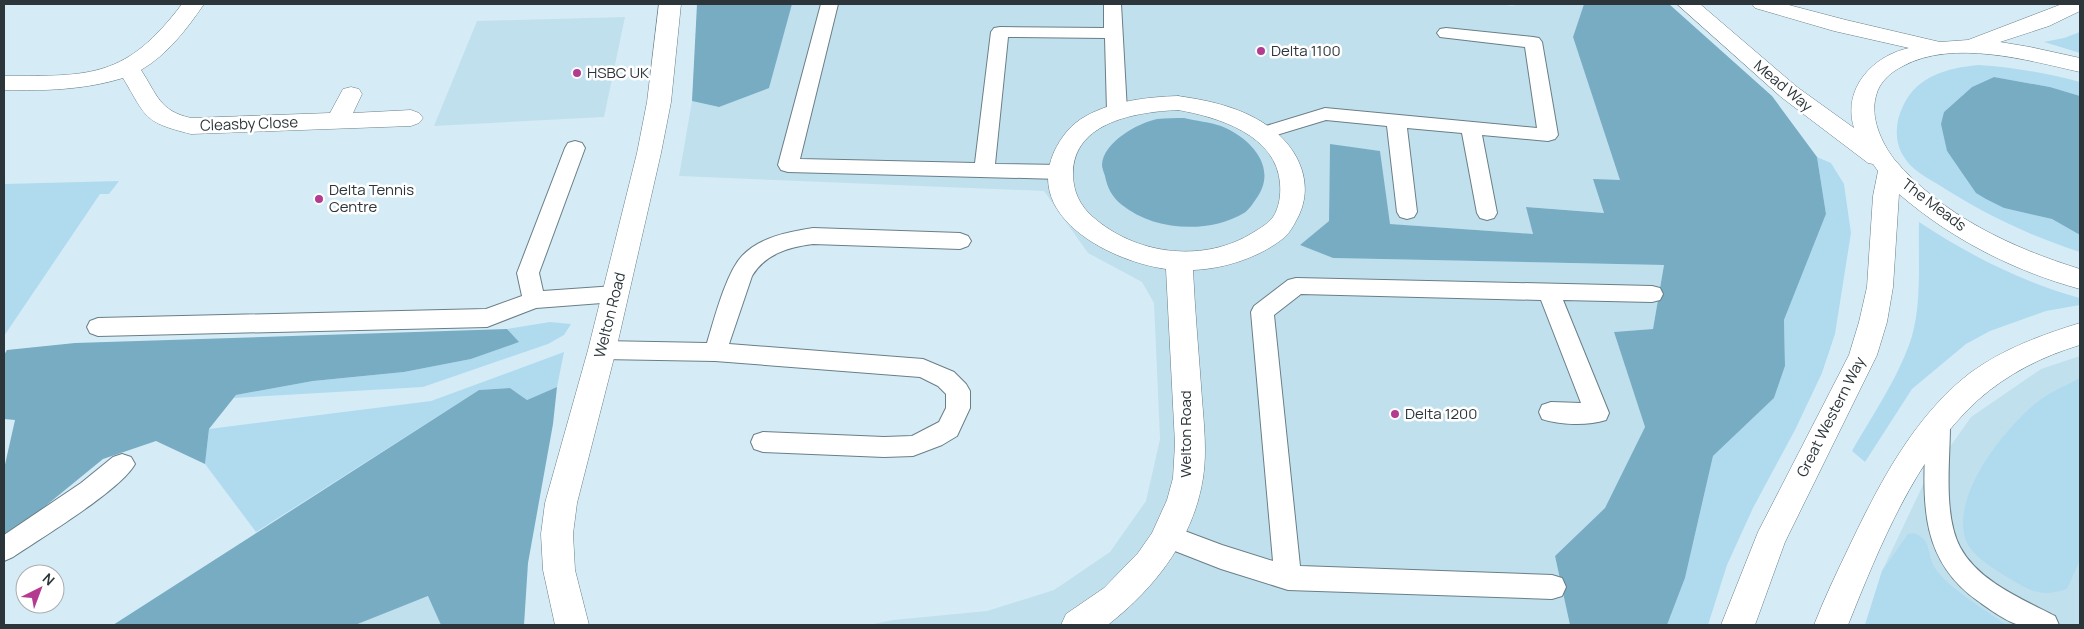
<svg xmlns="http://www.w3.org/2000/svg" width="2084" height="629" viewBox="0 0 2084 629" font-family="Manrope,sans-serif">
<rect width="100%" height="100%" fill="#d5ecf7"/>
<!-- built -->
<g fill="#c1e0ed">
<path d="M792,4h711l8,2 10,-2h63l-11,33 48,143 -17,33 -77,-6 6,27 -144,-10 -9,-73 -50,-6 -1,76 -29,24 33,13 331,7 -11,64 -39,3 31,95 -40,81 -50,48 15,69h-701l24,-5 94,-9 67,-21 56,-38 36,-51 14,-62 -6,-136 -12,-21 -54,-29 -44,-62 -365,-15 13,-75 27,6z"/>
<path d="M625,17l-21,100 -170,9 43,-105z"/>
<path d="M2080,356v269h-215l17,-54 41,-86 48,-68 70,-48z"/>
<path d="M429,596l12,29h-86l5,-3z"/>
</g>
<!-- green -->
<g fill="#b0dbef">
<path d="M2080,32v21l-36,-11 20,-4z"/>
<path d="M1978,65c35,2 68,8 102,17v14l-30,-9 -56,-10 -22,10 -28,25 3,39 12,16 45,41 48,11 28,16v17c-50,-16 -96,-38 -141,-67 -12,-7 -27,-15 -35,-28 -10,-15 -9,-35 -1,-51 14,-30 44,-38 75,-41z"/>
<path d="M1817,157l14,6 13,21 7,49 -16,101 -13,39 -27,57 -42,78 -26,57 -19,60h-41l18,-47 28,-122 61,-58 11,-32 -1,-46 42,-106z"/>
<path d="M119,181l-10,13h-9l-96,142v-152z"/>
<path d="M1919,222c50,33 103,60 161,76v7l-34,6 -56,20 -24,13 -54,45 -47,73 -13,-11c21,-37 47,-74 60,-115 10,-36 6,-77 7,-114z"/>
<path d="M550,322l21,2 -7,11 -16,9 -125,43 -189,11 2,-3 77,-14 91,-9 67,-13 47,-17 -11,-13z"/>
<path d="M564,352l-7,35 -30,13 -17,-12 -31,2 -223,142 -51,-68 4,-35 222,-28z"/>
<path d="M2080,378v182l-13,29c-27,9 -37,2 -60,-12 -14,-9 -37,-22 -42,-39 -13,-45 41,-112 75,-138 12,-9 27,-15 40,-22z"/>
<path d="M1914,533c19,7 12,21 21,35 13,20 51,42 71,57h-141l17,-54 26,-37z"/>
</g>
<!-- forest -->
<g fill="#77acc3">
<path d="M697,4h95l-23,84 -50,19 -27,-6z"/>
<path d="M1584,4h85l103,92 45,61 9,57 -42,106 1,46 -11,32 -61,58 -28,122 -18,47h-97l-15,-69 50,-48 40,-81 -31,-95 39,-3 11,-64 -331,-7 -33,-13 29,-24 1,-77 50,7 10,73 143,10 -7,-27 78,6 -11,-34 27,1 -47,-143z"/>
<path d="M1994,77l56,10 30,9v139l-28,-16 -48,-11 -18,-9 -10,-6 -29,-42 -6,-27 3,-12 28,-25z"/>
<path d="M1184,118c12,3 26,4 37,8 30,12 58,42 35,73 -3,4 -7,11 -12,14 -35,21 -90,18 -122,-8 -10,-8 -15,-18 -17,-29 -1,-3 -3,-8 -3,-11 1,-23 36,-42 55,-46 9,-1 18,-1 27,-1z"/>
<path d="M507,329l12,13 -48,17 -67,13 -91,9 -77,14 -27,34 -4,35 -49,-23 -53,18 -87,71 -12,7v-68l11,-49 -11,-1v-64l3,-5 68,-7z"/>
<path d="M557,387l-4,37 -25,139 -4,62h-83l-13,-29 -73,29h-242l366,-235 31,-2 17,12z"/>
</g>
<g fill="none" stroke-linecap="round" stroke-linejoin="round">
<!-- service casing -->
<g stroke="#697e87" stroke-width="2">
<g id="service">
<path d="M821,4h17l-38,155 175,4 16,-131 3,-4 6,-1 104,1v-24h17l6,107 -3,4 -7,2 -7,-2 -3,-4 -2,-73 -97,-1 -13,127 65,1 7,2 3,5 -3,5 -7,2 -272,-7 -7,-2 -3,-5z"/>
<path d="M1446,28l87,9 6,1 3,4 16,93 -3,4 -7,2 -66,-6 15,78 -3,5 -7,2 -7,-2 -3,-5 -15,-80 -55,-5 10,84 -3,5 -7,2 -7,-2 -3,-5 -10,-86 -61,-6 -63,19 -7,-2 -3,-4 3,-4 69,-21 212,20 -12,-81 -85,-10 -3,-4 3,-4z"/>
<path d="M575,141l7,2 3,5 -46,125 4,18 72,-5 8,2 3,6 -3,6 -8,2 -79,6 -49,19 -389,9 -8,-3 -3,-6 3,-6 8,-3 388,-9 36,-13 -5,-23 48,-125 3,-5z"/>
<path d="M813,228l147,5 8,3 3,5 -3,5 -8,3 -147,-5c-24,3 -48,10 -61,32l-23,68 194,15 31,13 12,12 4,7v17l-13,28 -15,9 -29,11 -29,1 -121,-5 -9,-3 -3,-7 3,-7 9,-3 121,5 28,-1 27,-14 7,-14v-14l-8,-8 -18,-9 -205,-16 -113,-2 -8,-3 -4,-6 4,-6 8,-3 105,2c7,-23 19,-70 35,-87 18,-19 46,-24 71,-28z"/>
<path d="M1296,278l356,8 8,2 3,6 -3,6 -8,2 -89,-2 46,113 -3,7c-18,6 -46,5 -64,-1l-3,-7 3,-7 9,-3 30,1 -40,-103 -240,-6 -27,21 26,251 252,9 10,3 4,9 -4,9 -10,3 -264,-9 -67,-21 -64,-25 -4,-8 4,-8 9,-4 56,21 51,16 -22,-249 3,-6 34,-26z"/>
<path d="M1938,415l9,3 3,7c0,35 -7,90 10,122 18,34 62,52 95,69l4,9c-13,0 -26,2 -38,0 -12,-1 -33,-17 -43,-24 -63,-44 -54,-108 -52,-176l3,-7z"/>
<path d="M122,454l9,3 4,7c-14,26 -94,74 -122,93l-9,4v-26l77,-52 32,-26z"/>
</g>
</g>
<!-- minor casing -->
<g stroke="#697e87" stroke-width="1">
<g id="minor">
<path d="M182,4h22c-17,25 -37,51 -63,66 16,24 18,41 50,48l139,-5 13,-24 8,-2 8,2 3,5 -9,19 58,-3 8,3 4,5 -4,5 -8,3 -220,8c-48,-12 -44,-16 -68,-56 -39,12 -79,13 -119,12v-14c88,0 122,2 178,-72z"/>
<path d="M659,4h22l-10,98 -10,51 -45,197 -39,153 -4,31 2,36 14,55h-34l-12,-55 -2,-36 4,-31 43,-153 49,-197 10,-51z"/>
<path d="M1178,96c35,5 71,13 99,37 26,23 37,57 19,88 -3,6 -7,12 -11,16 -24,20 -61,32 -92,33 2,43 6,86 9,129 2,26 5,53 1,79 -9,60 -48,110 -94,146l-48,1 5,-11 38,-26 34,-35 14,-20 15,-33 6,-22 2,-34 -9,-175c-52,-7 -142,-50 -112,-117 7,-15 17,-28 32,-36 27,-15 61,-19 92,-20zM1178,110c40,7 99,25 102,74 1,11 -1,24 -7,33 -6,8 -16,13 -24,18 -49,28 -114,19 -156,-18 -13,-11 -20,-26 -20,-43 0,-53 65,-62 105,-64z"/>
</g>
</g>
<!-- secondary casing -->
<g stroke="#697e87" stroke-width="1">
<g id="secondary">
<path d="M1677,4h23l97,83 57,41c-12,-39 18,-72 55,-80l-75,-17 -79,-23 -3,-4h33l61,16 94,22 28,-2 94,-36h18v7l-31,15 -49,16 30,5 50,11v14c-53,-12 -127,-33 -177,-6 -12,6 -24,16 -27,30 -6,21 5,46 18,63 47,56 118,89 186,110v20c-66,-18 -129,-50 -181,-95l-6,93 -6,35 -10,33 -92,187 -30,83h-34l37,-93 91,-177 10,-33 8,-35 6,-91 5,-25 -5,-7 -5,-1 -87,-66z"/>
<path d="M2080,323v22c-37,11 -73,29 -102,55 -63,57 -99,148 -130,225h-34c10,-26 22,-51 34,-76 30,-63 65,-132 122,-176 33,-24 71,-38 110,-50z"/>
</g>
</g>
<!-- service -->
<use href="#service" fill="#fff" fill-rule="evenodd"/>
<!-- minor -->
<use href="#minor" fill="#fff" fill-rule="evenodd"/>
<!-- secondary -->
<use href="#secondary" fill="#fff" fill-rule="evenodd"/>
</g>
<!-- markers -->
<g fill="#b33c91" stroke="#fff" stroke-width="2">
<circle cx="1261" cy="51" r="5"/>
<circle cx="577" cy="73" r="5"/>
<circle cx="319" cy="199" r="5"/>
<circle cx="1395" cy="414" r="5"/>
</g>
<g text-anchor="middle" stroke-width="5" stroke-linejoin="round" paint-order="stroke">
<!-- poi labels -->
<g font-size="15" fill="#2c3539" stroke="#fff" text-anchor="start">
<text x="1271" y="56">Delta 1100</text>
<text x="587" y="78">HSBC UK</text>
<text x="329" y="195">Delta Tennis<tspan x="329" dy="17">Centre</tspan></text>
<text x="1405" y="419">Delta 1200</text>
</g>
<!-- street labels -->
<g font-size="15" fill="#2c3539" stroke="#fff">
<text transform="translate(1783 86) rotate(40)" y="5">Mead Way</text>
<text transform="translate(249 124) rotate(-2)" y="5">Cleasby Close</text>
<text transform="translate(1934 205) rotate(37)" y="5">The Meads</text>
<text transform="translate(610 315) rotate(-76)" y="5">Welton Road</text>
<text transform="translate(1831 417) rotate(-63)" y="5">Great Western Way</text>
<text transform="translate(1186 434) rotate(-90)" y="5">Welton Road</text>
</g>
</g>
<!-- border -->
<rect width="2084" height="629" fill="none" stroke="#2c3539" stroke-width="10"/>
<!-- north arrow -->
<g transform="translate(40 589) rotate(42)"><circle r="24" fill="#ffffff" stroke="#abaeb0"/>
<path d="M0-4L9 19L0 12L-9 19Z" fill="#b33c91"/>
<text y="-8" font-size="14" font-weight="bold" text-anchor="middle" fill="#2c3539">N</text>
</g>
</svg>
